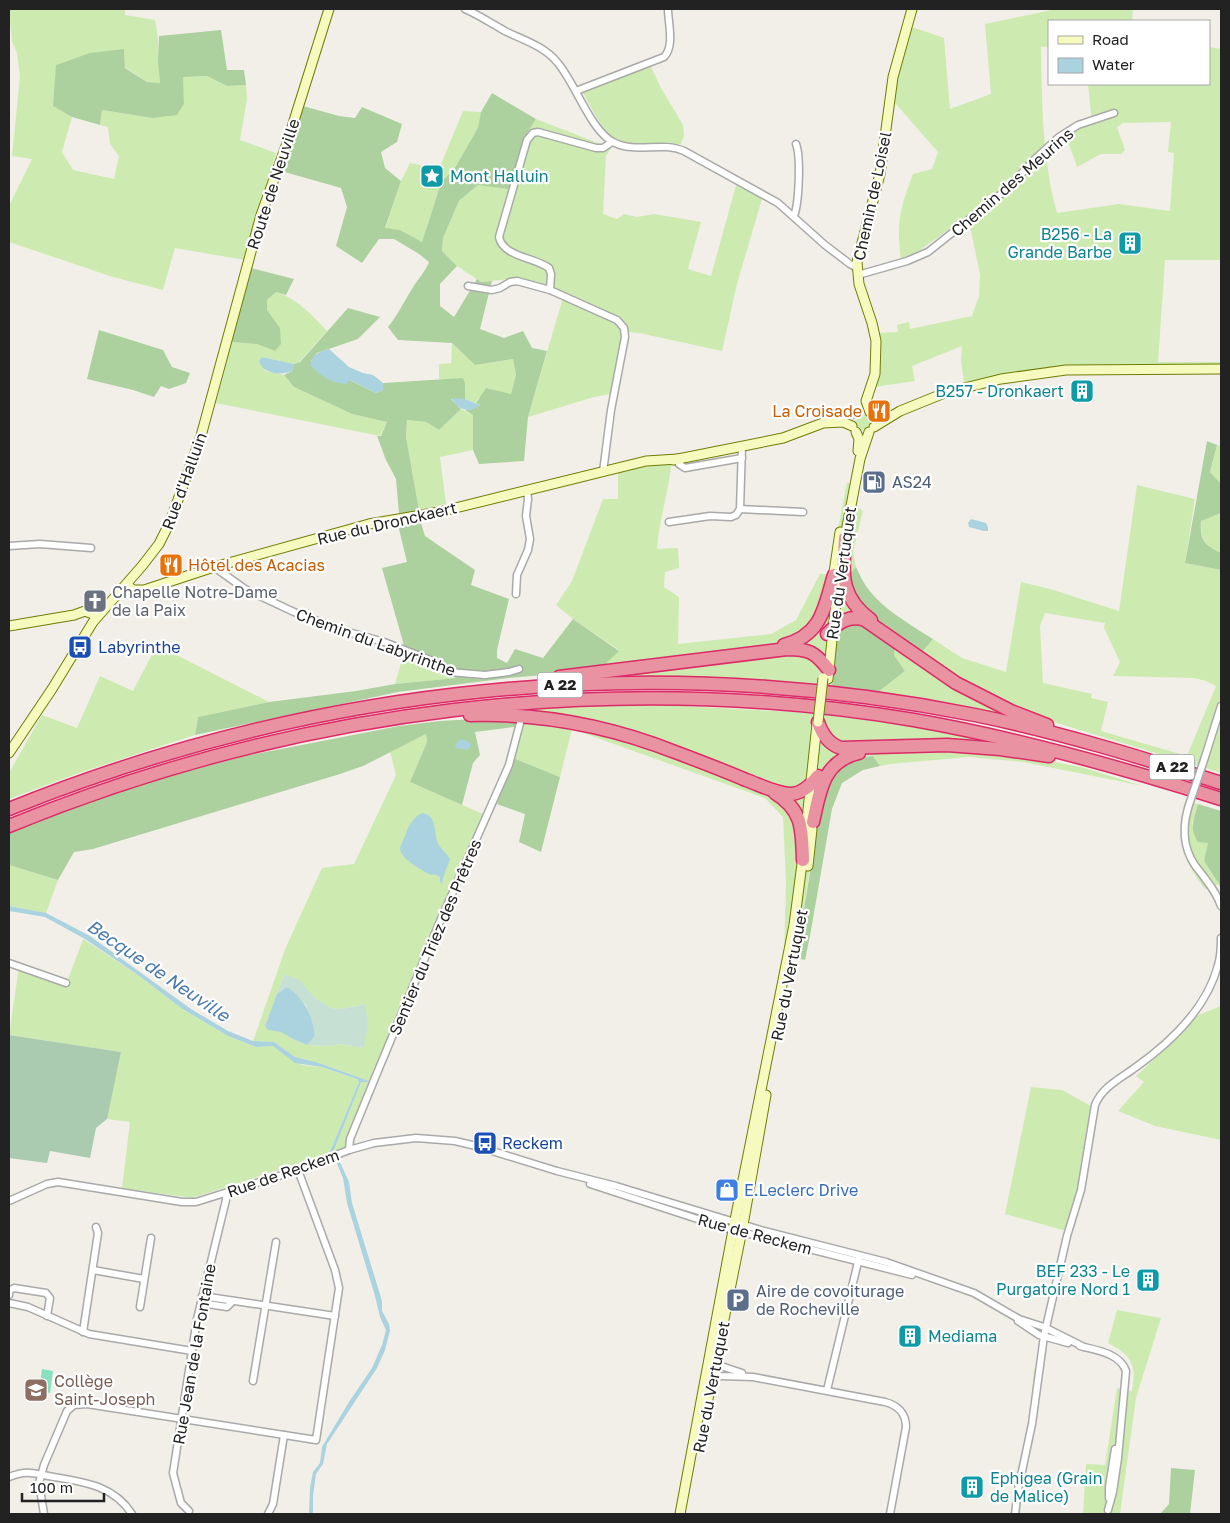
<svg xmlns="http://www.w3.org/2000/svg" width="1230" height="1523" viewBox="0 0 1230 1523" font-family="'Golos Text',sans-serif">
<rect width="100%" height="100%" fill="#f2efe9"/>
<!-- grass -->
<g fill="#cdebb0" fill-rule="evenodd">
<path d="M9,9h116v6l30,5c5,21 3,42 5,63l-13,-1 -22,-15 -1,-18 -71,57 19,11 -10,35 11,18 41,9 5,-23 -9,-12 -2,-17 -8,-2 2,-15 50,8 32,-14 -2,-27 25,-1 20,10 19,-1 1,14 -7,41 36,13 -31,107 -70,-12 -12,42 -50,-13 -104,-35v-36l23,-47 -20,-3 8,-79 -3,-25 -5,-10z"/>
<path d="M1056,9h77l-1,12h-83v26h-8c1,56 1,112 16,166l62,-9 51,7 4,-58 -6,-1 3,-30 -48,1 -6,4 8,23 -4,4h-20l-24,13 -11,-31 26,-13 -4,-39h121v-37l12,2v211h-56l-7,102h63v10l-171,2 -50,8 -35,9 -4,-31 1,-14 -50,20 3,15 -40,6 6,-28 -3,-26 20,-1 -1,-7 12,-3 1,7 62,-13 7,-20 1,-21 -10,-49 -7,-7 -44,32 -18,9c-5,-38 -1,-51 12,-86l19,-5 6,-17 -43,-49 3,-34 14,-42 32,11 6,71 41,-15 -6,-70z"/>
<path d="M650,65l11,23 22,37 1,10 -3,9c-23,0 -55,6 -73,-11 -9,-9 -18,-28 -25,-40z"/>
<path d="M463,111l18,1 -2,16 -23,38 -15,17 -19,59 -22,-12 -15,-1 16,-48 9,-18 29,6z"/>
<path d="M536,119l75,29 -5,8 -3,58 14,5 7,-5 13,3 17,-3 47,8 -13,47 23,7 25,-91 26,14 -25,85 -15,67 -83,-18 -11,-1 -12,61 -22,4 -66,20 36,-123 -54,-15 -29,3 -24,-16 -15,-15 1,-13 16,-37 19,-16 48,-50z"/>
<path d="M276,292c22,7 36,23 51,39l-28,31 -5,2 -32,-7 4,14 18,4 10,12 58,27 35,8 -7,14 -164,-33 16,-61 26,2 17,7 4,-23 -12,-18v-10z"/>
<path d="M452,343l23,22 38,-6 3,16 -5,20 -33,3 -2,5 -11,-4v-16l-26,-4v-15l12,-1z"/>
<path d="M461,409l12,6v35l-33,7 6,47 -27,6 -13,-73 1,-17 19,2 13,8z"/>
<circle cx="863" cy="422" r="8"/>
<path d="M1217,445l4,1v38l-11,-12z"/>
<path d="M672,454c-1,32 -13,63 -15,95l21,-1 1,20 -14,4 -1,15 15,10 -1,47 93,-10 25,-14 24,-46h9l18,-91h12l-5,22 9,6 -10,41 3,15 -6,6 20,43 16,9 35,27 12,-13 29,19 44,14 15,-90 29,7 69,22 18,-126 58,14 -10,64 36,7v203l-174,-53 -38,-4 -132,-23 28,-22 -11,-16 -57,-23 -5,55 -104,-9h-129v-8l20,-20 -46,-31 -17,-14 16,-24 31,-82h15v-24l-2,-10zM1045,613l60,10 -1,5 16,34 -7,14 81,2 12,3 10,5 -29,70 -86,-25 7,-29 -17,-4 1,-4 -49,-11 -3,-57z"/>
<path d="M1221,513v40c-17,-9 -20,-12 -20,-32z"/>
<path d="M157,645l112,57 -71,15 -3,18 -116,38 -70,26v-26l33,-58 35,13 23,-52 33,15z"/>
<path d="M405,649l36,11 16,18 -62,6z"/>
<path d="M648,704l162,9 132,17 79,16 2,10 58,11 62,19 -120,-24 -54,-5 -79,7 -10,2 -7,-10 -22,3 -38,91 -17,108 -12,-3 2,-73 -3,-65 -18,-19 -193,-69 -12,48 -47,-19 8,-32 -6,-17 46,-3z"/>
<path d="M426,734l1,8 -17,40 73,32 -17,45 5,3 -12,22 -104,249 -1,12 -19,8 -1,-3 27,-69 7,1 1,-1 -53,-19 -21,-5 -21,-15 -21,-1 33,-94 36,-79 32,-4 42,-89 -6,-23zM285,974l23,16 7,8 16,10 11,1 23,-5 -1,44 -23,-4 -12,2 -22,-1 -14,-6 -12,-8 -13,-1 -3,-4z"/>
<path d="M1186,801l12,3 -6,20 17,19 -5,18 15,23 -14,5c-24,-32 -28,-49 -19,-88z"/>
<path d="M9,865l49,15 -12,33 -37,-7z"/>
<path d="M83,939l55,36 43,33 47,28 28,11 17,-1 29,19 20,2 35,12 2,3 -30,72 -137,44 -70,-10 8,-66 -23,-3v-4l14,-63 -112,-17 10,-68 47,18z"/>
<path d="M1221,1006v134l-66,-14 -37,-15 26,-29 -8,-6 44,-41 16,-19z"/>
<path d="M1031,1087l31,3 29,16 -15,94 -10,31 -61,-17z"/>
<path d="M1117,1310l44,8 -25,80 -16,116h-37l3,-50 19,1 12,-77 15,3c5,-27 -1,-36 -24,-48z"/>
<path d="M1034,1369l8,2 -4,42 -14,67 -4,34h-8l18,-93z"/>
</g>
<!-- forest -->
<g fill="#add19e">
<path d="M221,30l6,40h17l2,15 -19,1 -20,-10 -24,1 1,27 -7,11 -25,3 -50,-8 -2,15 -28,-8 -19,-11 3,-41 34,-12 34,-4 1,19 22,14 13,1 -2,-21 1,-26z"/>
<path d="M492,93l44,26 -10,16 -18,54 -30,-4 -19,16 -16,37 -1,13 15,15 -17,18v22l14,11 23,-38 4,3 11,-1 -12,48 24,9 19,-7 9,17 15,3 -19,66 -4,44 -45,3 -6,-14v-35l-8,-5 8,-1 7,-4 -4,-2 10,-15 25,6 5,-19 -3,-16 -38,6 -23,-22 -54,-3 -10,-13c11,-14 15,-24 24,-38 5,-9 13,-17 17,-27l-10,-8 -25,-15h-15l-17,24 -26,-17 11,-39 -6,-19 -60,-17 22,-65 36,10 16,2 7,-11 40,17 -5,18 -16,10 4,16 16,13 -16,47 15,2 22,12 19,-59 15,-17 22,-38 3,-16z"/>
<path d="M251,268l43,11 -8,16 -10,-3 -9,8v10l13,18 1,16 -6,7 -18,-7 -25,-2z"/>
<path d="M348,308l32,9 -22,22 -41,14 -6,8 65,32 7,-3v-7l80,-5 2,5v16h-14l10,10 -22,21 -13,-8 -19,-2 -1,17 13,73 -20,4 -3,-35 -10,-19 -9,-24h4l6,-14 -35,-8 -58,-27 -10,-12 8,-4 2,-7 6,-2z"/>
<path d="M99,330l64,20 9,17 18,6 -4,10 -17,6 -8,-3 -7,11 -21,-7 -46,-11z"/>
<path d="M1207,441l10,4 -7,27 11,12v29l-20,8c-1,20 3,23 20,32v17l-36,-7z"/>
<path d="M421,523l4,13 50,34 -4,15 38,14 -12,51v8l10,5 8,-14 28,9 30,-39 46,32 -20,19 -90,8 -111,14 -203,43 3,-18 71,-15 87,-11 39,-7 61,-6 -15,-18 -36,-11 -23,-81 25,-6 -9,-37z"/>
<path d="M856,567c5,11 10,21 19,30 15,16 39,30 58,42l-12,14 -35,-28 -16,-9 -19,-26 -1,-17z"/>
<path d="M863,621l32,25 -1,9 11,16 -28,22 -45,-6 5,-55 3,-5z"/>
<path d="M474,719l41,1 6,6 -46,6 5,23 -7,8 -11,42 -52,-23 17,-40 -1,-8 -63,32 -23,8 -247,75 -19,3 -16,28 -49,-15v-33l70,-27 79,-26 87,-23 154,-30 41,-5z"/>
<path d="M873,756l7,10 -17,4 -21,13 -10,26 -22,127 -5,24 -9,-2 27,-165 16,-27 12,-7z"/>
<path d="M513,758l47,19 -19,75 -22,-10 6,-28 -28,-10z"/>
<path d="M1198,804l23,7v79l-2,-6 -15,-23 4,-18 -10,-1c-9,-14 -4,-23 0,-38z"/>
<path d="M1171,1468l24,2 -5,44h-30l9,-10z"/>
</g>
<!-- wetland -->
<path fill="#c6e0d4" d="M285,974l16,7 14,17 16,10 11,1 23,-5 3,20 -4,24 -23,-4 -12,2 -22,-1 8,-9 -9,-31 -19,-18 -10,7z"/>
<!-- cemetery -->
<path fill="#aacbaf" d="M9,1035l112,17 -14,67 -11,9 -6,30 -40,-7 -3,12 -38,-5z"/>
<!-- pitch -->
<path fill="#88e0be" d="M42,1369l11,2 -3,22 -11,-2z"/>
<!-- water -->
<g fill="#aad3df">
<path d="M329,349l20,18 14,6 10,2 10,8v7l-7,3 -26,-13 -4,4c-15,-1 -25,-8 -36,-19 3,-11 9,-13 19,-16z"/>
<path d="M262,357l32,7 -2,7c-11,5 -29,3 -33,-10z"/>
<path d="M451,398l14,1 15,6c-11,10 -22,4 -29,-7z"/>
<path d="M971,519l15,4 2,4v4h-4l-15,-4 -1,-4z"/>
<path d="M463,739l8,5v2l-3,4 -12,-2 -1,-2 3,-5z"/>
<path d="M422,813c16,2 11,19 16,30 2,5 9,11 12,16l-7,19 -1,6 -2,-2v-5l-6,-3 -3,1c-8,-4 -32,-17 -31,-27 1,-5 5,-10 6,-15 3,-9 8,-16 16,-20z"/>
<path d="M9,906l37,7 44,23 101,73 37,22 25,10 21,1 21,15 21,5 53,19 -1,1h-7l-27,68 -5,4 30,-72 -2,-3 -35,-12 -27,-4 -22,-17 -17,1 -28,-11 -47,-28 -43,-33 -53,-36 -40,-22 -36,-6z"/>
<path d="M287,987c18,12 25,28 28,49l-8,9 -14,-6 -12,-7 -13,-2 -3,-4 12,-32z"/>
<path d="M339,1160l10,22 3,21 30,98v10l7,13 1,7 -5,19 -8,18 -50,76 -4,20 -7,10 -3,22v16l-1,2h-3l1,-26 3,-16 7,-9 2,-16 27,-45 23,-34 10,-23 4,-15 -6,-13 -5,-21 -28,-93 -4,-25 -7,-17z"/>
</g>
<g fill="none" stroke-linecap="round" stroke-linejoin="round">
<!-- street casing -->
<g stroke="#a9a9a9" stroke-width="9">
<g id="street">
<path d="M465,9c14,6 27,15 40,22 18,9 39,15 52,31 18,20 33,68 56,80 22,12 49,-1 71,9l94,52 47,42 25,19 7,4"/>
<path d="M576,91l88,-34c11,-11 4,-34 4,-48"/>
<path d="M794,216c5,-13 7,-59 2,-72"/>
<path d="M858,275l49,-14 21,-9 78,-62 29,-31 24,-22 19,-12 36,-12"/>
<path d="M468,286l24,4 8,-2 10,-6 7,-1 33,9 67,30 7,8 1,9 -14,73 -8,62"/>
<path d="M550,290l1,-16 -2,-6c-15,-11 -46,-11 -50,-31l28,-97 6,-7 5,-1 58,16h7l9,-6"/>
<path d="M678,459l1,5 6,4 57,-10"/>
<path d="M740,509l63,3"/>
<path d="M669,522l41,-6 21,1 5,-2 4,-6 2,-63"/>
<path d="M9,546l31,-2 51,4"/>
<path d="M214,567l31,22 49,23 47,18 43,12 54,21 11,9 36,3 24,-3 10,-3"/>
<path d="M516,594l1,-19 11,-25 2,-11 -4,-23 2,-17 -1,-9"/>
<path d="M1205,757l16,-51"/>
<path d="M1188,808c-7,25 -4,46 13,65 8,11 16,20 20,33"/>
<path d="M9,963l57,20"/>
<path d="M349,1150l1,-11 25,-61 66,-159 68,-154 11,-42"/>
<path d="M590,1184l132,43 190,48"/>
<path d="M9,1201l38,-17 11,-2 124,20h14l102,-32 51,-20 25,-7 42,-5 39,3 21,5 81,25 59,15 145,44 125,32 88,31 45,26 25,8 40,20"/>
<path d="M93,1270l51,9"/>
<path d="M9,1295v-4l5,-3 32,5 4,5 -3,18"/>
<path d="M202,1296l133,20"/>
<path d="M9,1303l19,4 61,27 103,17"/>
<path d="M201,1303l26,4 6,-6"/>
<path d="M140,1307l11,-69"/>
<path d="M1018,1321l21,14 29,8"/>
<path d="M83,1332l15,-99 -2,-6"/>
<path d="M1080,1346c16,4 40,7 46,25l-8,87 -5,34 -5,18"/>
<path d="M712,1363l30,10"/>
<path d="M709,1373l11,3 33,1 132,25c12,3 21,11 21,25l-16,87"/>
<path d="M253,1381l23,-139"/>
<path d="M827,1390l32,-132"/>
<path d="M9,1477c20,-8 25,-3 45,0 31,5 60,9 78,37"/>
<path d="M1109,1498v-11l6,-38"/>
<path d="M189,1511l-8,-8 -8,-30 24,-154 29,-119v-7"/>
<path d="M44,1514l-5,-31 5,-18 23,-54 7,-6 13,-1 229,36 23,-152 -4,-18 -37,-100"/>
<path d="M268,1514l5,-10 11,-69"/>
<path d="M1015,1514l3,-24 14,-66 12,-88 23,-100 14,-46 14,-85c7,-18 26,-27 41,-38 35,-25 71,-59 82,-102 3,-9 3,-18 3,-27"/>
</g>
</g>
<!-- secondary casing -->
<g stroke="#707d05" stroke-width="11">
<g id="secondary">
<path d="M948,392l53,-13 65,-9 155,-1"/>
<path d="M870,412l-4,-11 9,-27 1,-33 -4,-18 -13,-39 -2,-22 23,-88 13,-97 19,-68"/>
<path d="M831,417l24,-4"/>
<path d="M874,427l26,-16 52,-21"/>
<path d="M856,432l3,7 -1,12"/>
<path d="M673,460l110,-22 40,-15 20,-1 9,4"/>
<path d="M844,542l16,-83 9,-27"/>
<path d="M833,579l7,-47"/>
<path d="M127,586l7,4h10l70,-23 155,-43 70,-12 207,-51 32,-2"/>
<path d="M9,626l65,-11 11,-4 13,5"/>
<path d="M828,679l11,-107"/>
<path d="M9,753l43,-64 41,-67 49,-56 17,-22 11,-22 31,-86 60,-221 26,-72 42,-134"/>
<path d="M805,838l12,-114"/>
<path d="M808,866l4,-37"/>
<path d="M707,1404l36,-179 23,-130"/>
<path d="M680,1514l53,-284 61,-305 9,-69"/>
</g>
</g>
<!-- highway casing -->
<g stroke="#dc2a67" stroke-width="15">
<g id="highway">
<path d="M845,538c-2,36 -6,58 26,82"/>
<path d="M827,634c11,-11 22,-20 38,-14l91,63 55,28 36,14"/>
<path d="M784,645c38,-10 40,-37 50,-70"/>
<path d="M559,677l228,-28c22,0 28,3 42,21"/>
<path d="M470,715c71,-2 139,11 205,37 24,9 48,18 71,28 14,5 29,13 44,14 12,0 21,-9 28,-18"/>
<path d="M818,722c4,12 10,22 23,26l106,-3 53,4 49,7"/>
<path d="M775,793c28,17 27,37 28,67"/>
<path d="M9,809c307,-124 640,-159 966,-94 84,17 165,42 246,68"/>
<path d="M813,822c7,-31 10,-61 46,-69"/>
<path d="M9,826c285,-117 600,-157 905,-106 104,18 206,47 307,79"/>
</g>
</g>
<!-- street -->
<use href="#street" stroke="#fff" stroke-width="6"/>
<!-- secondary -->
<use href="#secondary" stroke="#f7fabf" stroke-width="9"/>
<!-- highway -->
<use href="#highway" stroke="#e892a2" stroke-width="12"/>
<!-- street-bridge casing -->
<g stroke="#a9a9a9" stroke-width="9" stroke-linecap="butt">
<path id="street-bridge" d="M1188,808l17,-51"/>
</g>
<!-- secondary-bridge casing -->
<g stroke="#707d05" stroke-width="11" stroke-linecap="butt">
<path id="secondary-bridge" d="M818,722l5,-44"/>
</g>
<!-- street-bridge -->
<use href="#street-bridge" stroke="#fff" stroke-width="6"/>
<!-- secondary-bridge -->
<use href="#secondary-bridge" stroke="#f7fabf" stroke-width="9"/>
</g>
<!-- icons -->
<defs>
<g id="sight-square" transform="scale(1.25)"><rect x="-9" y="-9" width="18" height="18" rx="4" fill="#0f9aa8" stroke="#fff"/><path d="M0-6L1.8-2.2L6-1.7L2.9 1.2L3.7 5.4L0 3.3L-3.7 5.4L-2.9 1.2L-6-1.7L-1.8-2.2Z" fill="#fff"/></g>
<g id="building-square" transform="scale(1.25)"><rect x="-9" y="-9" width="18" height="18" rx="4" fill="#0f9aa8" stroke="#fff"/><path d="M-4-6H4V6H1V3H-1V6H-4ZM-2.5-4.3h1.7v1.8h-1.7ZM.8-4.3h1.7v1.8H.8ZM-2.5-1h1.7V.8h-1.7ZM.8-1h1.7V.8H.8Z" fill="#fff"/></g>
<g id="restaurant-square" transform="scale(1.25)"><rect x="-9" y="-9" width="18" height="18" rx="4" fill="#e8710a" stroke="#fff"/><path d="M-5-6h1v4h1v-4h1v4h1v-4h1v5L-1.5 .5V6h-2V.5L-5-1ZM5-6V6H3V1.5H1.5Q1.5-4 5-6Z" fill="#fff"/></g>
<g id="fuel-square" transform="scale(1.25)"><rect x="-9" y="-9" width="18" height="18" rx="4" fill="#5c6f8a" stroke="#fff"/><path d="M-5.5-6h7V0h2V4h1.3V-2.5L3-4.5l.8-.8L6-3V5H2.5V1h-1V6h-7ZM-4.2-4.7v3.2H.2V-4.7Z" fill="#fff"/></g>
<g id="church-square" transform="scale(1.25)"><rect x="-9" y="-9" width="18" height="18" rx="4" fill="#6b7280" stroke="#fff"/><path d="M-1.2-6h2.4v3.5h3.3v2.4h-3.3V6h-2.4V-.1h-3.3v-2.4h3.3Z" fill="#fff"/></g>
<g id="bus-square" transform="scale(1.25)"><rect x="-9" y="-9" width="18" height="18" rx="4" fill="#1a4fb4" stroke="#fff"/><path d="M-5-6H5V4H4V6H2V4H-2V6H-4V4H-5ZM-3.5-4V0h7V-4ZM-3.5 1.2v1.5H-2V1.2ZM2 1.2v1.5H3.5V1.2Z" fill="#fff"/></g>
<g id="shop-square" transform="scale(1.25)"><rect x="-9" y="-9" width="18" height="18" rx="4" fill="#3f7fe0" stroke="#fff"/><path d="M-5-2.5h2.3a2.7 3.5 0 0 1 5.4 0H5L5.5 6h-11ZM-1.5-2.5h3a1.5 2.3 0 0 0-3 0Z" fill="#fff"/></g>
<g id="parking-square" transform="scale(1.25)"><rect x="-9" y="-9" width="18" height="18" rx="4" fill="#5c6f8a" stroke="#fff"/><path d="M-3.5-5.5H1a3.5 3.5 0 0 1 0 7H-1V5.5H-3.5ZM-1-3.4V-.6H.8a1.4 1.4 0 0 0 0-2.8Z" fill="#fff"/></g>
<g id="school-square" transform="scale(1.25)"><rect x="-9" y="-9" width="18" height="18" rx="4" fill="#8d6e63" stroke="#fff"/><path d="M0-5L7-2L0 1L-7-2ZM-4 1L0 2.5L4 1V4Q0 6-4 4Z" fill="#fff"/></g>
</defs>
<g fill-rule="evenodd">
<use href="#sight-square" x="432" y="176"/>
<use href="#building-square" x="1130" y="243"/>
<use href="#building-square" x="1082" y="391"/>
<use href="#restaurant-square" x="879" y="411"/>
<use href="#fuel-square" x="874" y="482"/>
<use href="#restaurant-square" x="171" y="565"/>
<use href="#church-square" x="95" y="601"/>
<use href="#bus-square" x="80" y="647"/>
<use href="#bus-square" x="485" y="1143"/>
<use href="#shop-square" x="727" y="1190"/>
<use href="#building-square" x="1148" y="1280"/>
<use href="#parking-square" x="738" y="1300"/>
<use href="#building-square" x="910" y="1336"/>
<use href="#school-square" x="36" y="1390"/>
<use href="#building-square" x="972" y="1487"/>
</g>
<g text-anchor="middle" stroke-width="4.5" stroke-linejoin="round" paint-order="stroke">
<!-- shield labels -->
<g fill="#fff" stroke="#646464" stroke-width="1">
<rect x="537.5" y="672.5" width="45" height="25" rx="4"/>
<rect x="1149.5" y="754.5" width="45" height="25" rx="4"/>
</g>
<g font-size="15" font-weight="bold" fill="#222">
<text x="560" y="690">A 22</text>
<text x="1172" y="772">A 22</text>
</g>
<!-- culture labels -->
<g font-size="16" fill="#0d838f" stroke="#fff" text-anchor="start">
<text x="450" y="182">Mont Halluin</text>
<text x="1112" y="240" text-anchor="end">B256 - La<tspan x="1112" dy="18">Grande Barbe</tspan></text>
<text x="1064" y="397" text-anchor="end">B257 - Dronkaert</text>
<text x="1130" y="1277" text-anchor="end">BEF 233 - Le<tspan x="1130" dy="18">Purgatoire Nord 1</tspan></text>
<text x="928" y="1342">Mediama</text>
<text x="990" y="1484">Ephigea (Grain<tspan x="990" dy="18">de Malice)</tspan></text>
</g>
<!-- street labels -->
<g font-size="16" fill="#222" stroke="#fff">
<text transform="translate(1012 182) rotate(-41)" y="6">Chemin des Meurins</text>
<text transform="translate(273 184) rotate(-72)" y="6">Route de Neuville</text>
<text transform="translate(872 196) rotate(-78)" y="6">Chemin de Loisel</text>
<text transform="translate(184 481) rotate(-70)" y="6">Rue d'Halluin</text>
<text transform="translate(387 523) rotate(-13)" y="6">Rue du Dronckaert</text>
<text transform="translate(841 573) rotate(-82)" y="6">Rue du Vertuquet</text>
<text transform="translate(376 642) rotate(20)" y="6">Chemin du Labyrinthe</text>
<text transform="translate(435 937) rotate(-67)" y="6">Sentier du Triez des Prêtres</text>
<text transform="translate(789 975) rotate(-79)" y="6">Rue du Vertuquet</text>
<text transform="translate(283 1173) rotate(-19)" y="6">Rue de Reckem</text>
<text transform="translate(755 1234) rotate(15)" y="6">Rue de Reckem</text>
<text transform="translate(194 1354) rotate(-80)" y="6">Rue Jean de la Fontaine</text>
<text transform="translate(711 1387) rotate(-79)" y="6">Rue du Vertuquet</text>
</g>
<!-- food labels -->
<g font-size="16" fill="#c56008" stroke="#fff" text-anchor="end">
<text x="862" y="417">La Croisade</text>
<text x="188" y="571" text-anchor="start">Hôtel des Acacias</text>
</g>
<!-- service labels -->
<g font-size="16" fill="#4e5e75" stroke="#fff" text-anchor="start">
<text x="892" y="488">AS24</text>
<text x="756" y="1297">Aire de covoiturage<tspan x="756" dy="18">de Rocheville</tspan></text>
</g>
<!-- worship labels -->
<g font-size="16" fill="#5b616d" stroke="#fff" text-anchor="start">
<text x="112" y="598">Chapelle Notre-Dame<tspan x="112" dy="18">de la Paix</tspan></text>
</g>
<!-- transit labels -->
<g font-size="16" fill="#164399" stroke="#fff" text-anchor="start">
<text x="98" y="653">Labyrinthe</text>
<text x="502" y="1149">Reckem</text>
</g>
<!-- shop labels -->
<g font-size="16" fill="#366cbe" stroke="#fff" text-anchor="start">
<text x="744" y="1196">E.Leclerc Drive</text>
</g>
<!-- education labels -->
<g font-size="16" fill="#785e54" stroke="#fff" text-anchor="start">
<text x="54" y="1387">Collège<tspan x="54" dy="18">Saint-Joseph</tspan></text>
</g>
<!-- water labels -->
<g font-size="18" font-style="italic" fill="#4a7aab" stroke="#fff">
<text transform="translate(158 971) rotate(34)" y="6">Becque de Neuville</text>
</g>
</g>
<!-- border -->
<rect width="1230" height="1523" fill="none" stroke="#222222" stroke-width="20"/>
<!-- legend -->
<rect x="1048" y="20" width="162" height="65" fill="#ffffff" stroke="#a7a7a7"/>
<rect x="1058" y="36" width="25" height="8" fill="#f7fabf" stroke="#a7a7a7"/>
<text x="1092" y="45" font-size="15" fill="#222222">Road</text>
<rect x="1058" y="58" width="25" height="15" fill="#aad3df" stroke="#a7a7a7"/>
<text x="1092" y="70" font-size="15" fill="#222222">Water</text>
<!-- scale -->
<path d="M22 1493v8h82v-8" fill="none" stroke="#222222" stroke-width="2.5"/>
<text x="30" y="1493" font-size="15" fill="#222222" stroke="#ffffff" stroke-width="4" paint-order="stroke">100 m</text>
</svg>
